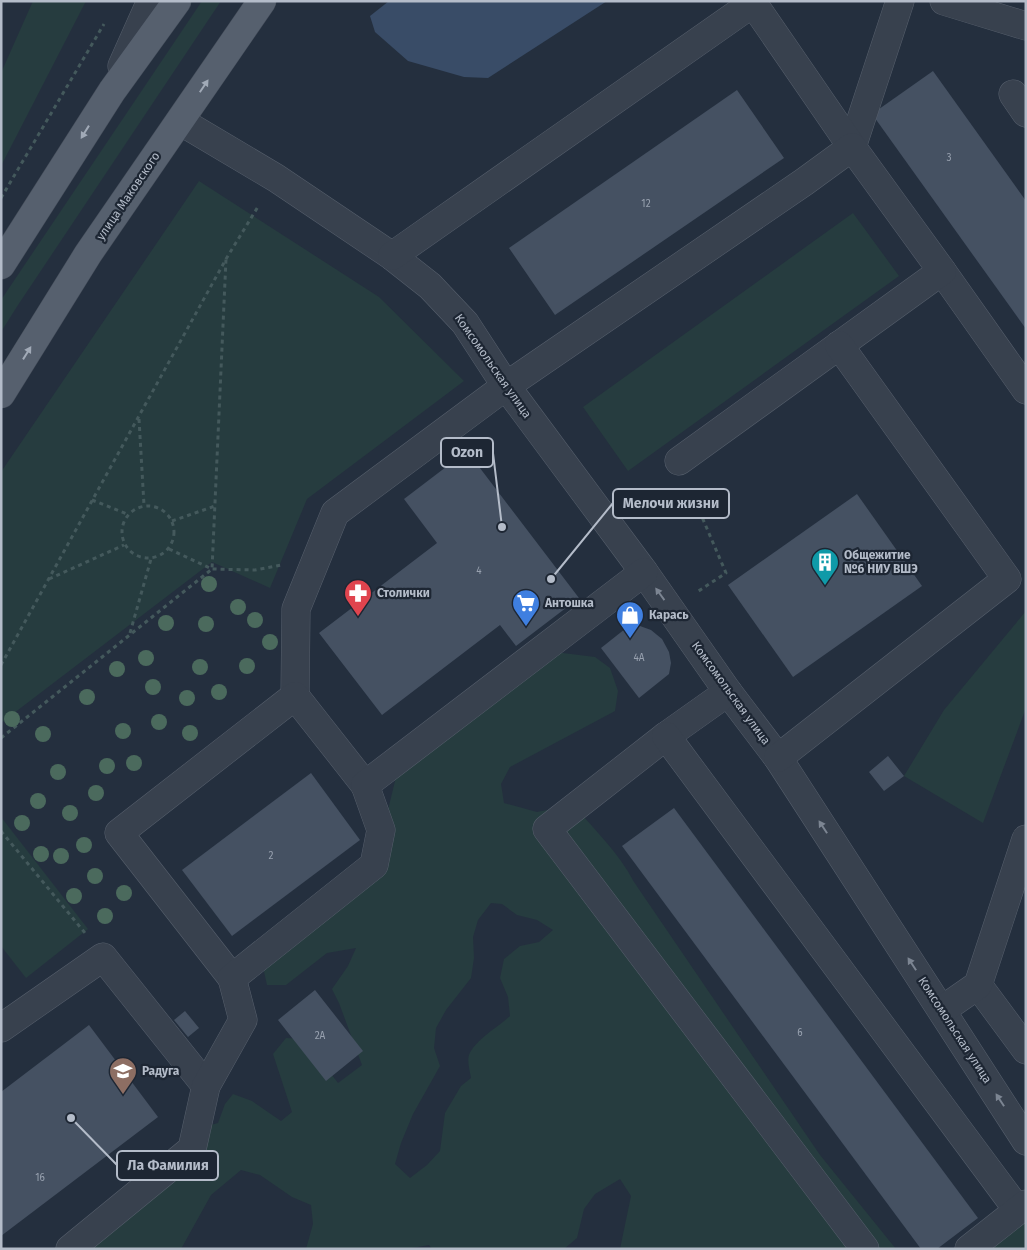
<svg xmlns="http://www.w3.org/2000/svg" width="1027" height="1250" viewBox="0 0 1027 1250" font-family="'Fira Sans',sans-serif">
<rect width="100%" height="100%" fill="#242f3e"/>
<!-- green -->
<g fill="#263c3f" fill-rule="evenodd">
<path d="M33,1h53l-85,165v-93z"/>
<path d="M202,1h19l-203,304 -17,27v-32z"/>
<path d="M199,181l180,116 85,84 -157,118 -37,89 -58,-26 -211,161v-251z"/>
<path d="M853,213l46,63 -271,195 -45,-64z"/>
<path d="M1026,611v97l-43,115 -79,-47 40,-66z"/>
<path d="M547,651l48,6 15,11 8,23 -3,20 -105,56 -9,17 3,19 33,9 36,-7c22,25 45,47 61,77l186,273 76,94h-276l11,-53 -11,-17 -25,15 -11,15 -7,29 -13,11h-132l-3,-4 -22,4h-101l7,-25 -2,-19 -19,-8 -32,-22 -19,-5 -30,25 -30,54h-107l126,-121 18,-5 7,-19 8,-10 19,7 29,20 11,-9 -19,-58 13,-16 18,1 34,44 24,-18 -23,-62 -7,-14 16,-23 8,-18 -29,5 -41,32h-19l-4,-18 114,-93 10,-60 9,-37zM491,903l11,1 15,11 20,5 16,10 -14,12 -19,4 -16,13 -4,19 8,19 2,19c-12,11 -35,24 -41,39 -2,6 1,17 2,23l-10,8 -16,27 -5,38 -13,14 -17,13 -15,-14 6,-21 12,-29 27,-48 -6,-18 2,-20 10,-18 25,-32 3,-20 -1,-21 5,-17z"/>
<path d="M1,817l87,112 -62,49 -25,-32z"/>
<path d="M1026,1218v31h-69z"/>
</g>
<!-- water -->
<path fill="#394c67" d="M389,1h218l-119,77 -24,-1 -56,-16 -33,-29 -5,-16z"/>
<!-- building -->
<g fill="#455162">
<path d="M933,71l93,130v128l-154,-215z"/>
<path d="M737,90l47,68 -229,157 -46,-67z"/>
<path d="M467,451l112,147 -63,48 -16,-21 -118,90 -63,-82 118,-90 -33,-44z"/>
<path d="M857,494l65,92 -129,91 -65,-92z"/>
<path d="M630,625l10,1 11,4 11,9 7,13 2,11 -2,11 -30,24 -38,-50z"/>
<path d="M888,756l16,20 -20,15 -15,-19z"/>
<path d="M311,773l49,67 -128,96 -50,-66z"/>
<path d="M674,808l304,410 -41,31h-16l-299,-403z"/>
<path d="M315,990l48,61 -37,30 -48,-61z"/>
<path d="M185,1011l14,17 -11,9 -14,-17z"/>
<path d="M89,1025l69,92 -157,119v-144z"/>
</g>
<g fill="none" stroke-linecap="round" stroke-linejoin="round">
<!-- minor casing -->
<g stroke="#565f6c" stroke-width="29">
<g id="minor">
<path d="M944,1l82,25"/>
<path d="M122,66l29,-65"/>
<path d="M1013,94l13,19"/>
<path d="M180,121l96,57 116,78 38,30 35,37 41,63 138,186 84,120 50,66 248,383"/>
<path d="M852,147l48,-146"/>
<path d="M392,256l361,-253 99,144"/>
<path d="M942,271l84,119"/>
<path d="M728,692l-62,44 -119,93 318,420"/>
<path d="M295,696l1,-87 39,-96 171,-127 298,-204 48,-35 90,124 -263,190"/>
<path d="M666,736l351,473"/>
<path d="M778,758l229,-179 -168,-234"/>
<path d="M232,978l-113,-145 176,-137 70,89"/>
<path d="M978,985l48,65"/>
<path d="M942,1010l36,-25 48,-146"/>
<path d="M1,1028l102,-71 103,129"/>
<path d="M70,1249l122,-100 14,-63 37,-66 -11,-42 142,-113 7,-35 -16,-45 279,-213"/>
<path d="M969,1249l57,-45"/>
</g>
</g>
<!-- major casing -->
<g stroke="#414a57" stroke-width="29">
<g id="major">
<path d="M1,265l111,-174 65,-90"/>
<path d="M1,394l87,-140 174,-253"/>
</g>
</g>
<!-- path -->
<g stroke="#44595c" stroke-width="3" stroke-dasharray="4 4" stroke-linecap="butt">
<path d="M1,198l103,-174"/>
<path d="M139,419l5,86"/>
<path d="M690,489l36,84 -29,19"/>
<path d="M92,500l35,14"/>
<circle cx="148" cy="532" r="26"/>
<path d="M172,521l43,-15"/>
<path d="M169,549l43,20 43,1 26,-5"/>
<path d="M49,579l75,-34"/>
<path d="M130,633l21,-74"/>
<path d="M1,665l225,-406 33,-54"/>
<path d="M1,738l211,-169 14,-310"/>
<path d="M1,831l84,102"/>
</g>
<!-- minor -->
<use href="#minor" stroke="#38414e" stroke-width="28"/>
<!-- major -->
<use href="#major" stroke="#56606e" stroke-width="28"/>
</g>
<!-- trees -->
<g fill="#4b6a5d">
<circle cx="209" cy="584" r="8"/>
<circle cx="238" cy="607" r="8"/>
<circle cx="255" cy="620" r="8"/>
<circle cx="166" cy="623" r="8"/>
<circle cx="206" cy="624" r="8"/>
<circle cx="270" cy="642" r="8"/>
<circle cx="146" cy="658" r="8"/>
<circle cx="247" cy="666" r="8"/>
<circle cx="200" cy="667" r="8"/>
<circle cx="117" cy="669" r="8"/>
<circle cx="153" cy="687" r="8"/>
<circle cx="219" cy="692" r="8"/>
<circle cx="87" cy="697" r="8"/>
<circle cx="187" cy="698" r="8"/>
<circle cx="12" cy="719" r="8"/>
<circle cx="159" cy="722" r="8"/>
<circle cx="123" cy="731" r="8"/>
<circle cx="190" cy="733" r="8"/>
<circle cx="43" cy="734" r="8"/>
<circle cx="134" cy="763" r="8"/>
<circle cx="107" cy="766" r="8"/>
<circle cx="58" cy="772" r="8"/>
<circle cx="96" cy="793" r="8"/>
<circle cx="38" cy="801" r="8"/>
<circle cx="70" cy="813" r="8"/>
<circle cx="22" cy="823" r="8"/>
<circle cx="84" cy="845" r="8"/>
<circle cx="41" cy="854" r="8"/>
<circle cx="61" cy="856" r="8"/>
<circle cx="95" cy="876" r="8"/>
<circle cx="124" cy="893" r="8"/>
<circle cx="74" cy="896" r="8"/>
<circle cx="105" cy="916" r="8"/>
</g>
<!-- one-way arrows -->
<defs><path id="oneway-solid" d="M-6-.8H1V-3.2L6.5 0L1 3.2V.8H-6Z" transform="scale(1.25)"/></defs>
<g fill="#a1aab7">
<use href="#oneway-solid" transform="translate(204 86) rotate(-56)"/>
<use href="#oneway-solid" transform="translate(85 132) rotate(122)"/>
<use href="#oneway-solid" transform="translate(27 353) rotate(-58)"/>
</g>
<g fill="#7c8592">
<use href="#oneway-solid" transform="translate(660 594) rotate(-126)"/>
<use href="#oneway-solid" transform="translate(823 827) rotate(-123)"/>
<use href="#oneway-solid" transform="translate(912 964) rotate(-123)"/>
<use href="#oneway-solid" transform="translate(1000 1100) rotate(-123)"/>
</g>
<!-- icons -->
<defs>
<g id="building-pin" transform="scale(1.4375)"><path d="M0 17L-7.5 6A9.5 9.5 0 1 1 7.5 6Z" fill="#0f9aa8" stroke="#1d2633"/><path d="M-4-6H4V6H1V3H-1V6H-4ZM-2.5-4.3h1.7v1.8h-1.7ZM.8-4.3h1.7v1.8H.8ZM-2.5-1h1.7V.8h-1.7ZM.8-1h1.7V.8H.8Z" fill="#fff"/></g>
<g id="pharmacy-pin" transform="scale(1.4375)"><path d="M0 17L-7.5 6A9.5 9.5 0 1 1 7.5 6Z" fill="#e0444e" stroke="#1d2633"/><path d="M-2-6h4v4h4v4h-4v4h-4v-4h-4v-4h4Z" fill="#fff"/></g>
<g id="supermarket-pin" transform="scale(1.4375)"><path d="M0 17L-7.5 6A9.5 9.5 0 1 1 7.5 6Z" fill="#3f7fe0" stroke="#1d2633"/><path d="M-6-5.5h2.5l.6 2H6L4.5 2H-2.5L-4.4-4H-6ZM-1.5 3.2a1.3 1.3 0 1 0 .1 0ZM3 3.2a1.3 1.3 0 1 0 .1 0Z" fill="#fff"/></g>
<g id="shop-pin" transform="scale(1.4375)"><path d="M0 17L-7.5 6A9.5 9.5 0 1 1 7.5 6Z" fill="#3f7fe0" stroke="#1d2633"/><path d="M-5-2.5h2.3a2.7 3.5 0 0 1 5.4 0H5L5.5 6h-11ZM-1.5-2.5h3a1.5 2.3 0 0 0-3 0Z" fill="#fff"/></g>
<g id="school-pin" transform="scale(1.4375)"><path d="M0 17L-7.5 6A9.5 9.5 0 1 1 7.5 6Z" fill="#8d6e63" stroke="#1d2633"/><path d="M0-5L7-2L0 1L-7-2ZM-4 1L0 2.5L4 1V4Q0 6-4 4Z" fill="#fff"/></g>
</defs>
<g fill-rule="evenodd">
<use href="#building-pin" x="825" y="562"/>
<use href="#pharmacy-pin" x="358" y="593"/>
<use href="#supermarket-pin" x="526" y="603"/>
<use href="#shop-pin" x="630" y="615"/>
<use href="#school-pin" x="123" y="1071"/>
</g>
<g text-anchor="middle" stroke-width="4.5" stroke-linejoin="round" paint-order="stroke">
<!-- number labels -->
<g font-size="10" fill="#98a1af">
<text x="949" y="161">3</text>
<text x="646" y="207">12</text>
<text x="479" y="574">4</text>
<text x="639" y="661">4А</text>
<text x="271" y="859">2</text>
<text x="800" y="1036">6</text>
<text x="320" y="1039">2А</text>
<text x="40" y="1181">16</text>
</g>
<!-- street labels -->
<g font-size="12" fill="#b4bcc9" stroke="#1d2633">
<text transform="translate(128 196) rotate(-56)" y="4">улица Маковского</text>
<text transform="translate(493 366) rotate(55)" y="4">Комсомольская улица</text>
<text transform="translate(731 693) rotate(54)" y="4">Комсомольская улица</text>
<text transform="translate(955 1030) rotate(57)" y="4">Комсомольская улица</text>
</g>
<!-- poi labels -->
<g font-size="12" font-weight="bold" fill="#b4bcc9" stroke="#1d2633" text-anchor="start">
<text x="844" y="559">Общежитие<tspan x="844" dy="14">№6 НИУ ВШЭ</tspan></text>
<text x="377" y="597">Столички</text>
<text x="545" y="607">Антошка</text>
<text x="649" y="619">Карась</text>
<text x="142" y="1075">Радуга</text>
</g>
</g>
<!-- callouts -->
<path fill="none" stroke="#b4bcc9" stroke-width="2" d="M502 527L493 453M551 579L613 503M71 1118L117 1165"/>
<g fill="#b4bcc9" stroke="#1d2633" stroke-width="2">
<circle cx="502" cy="527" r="5"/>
<circle cx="551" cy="579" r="5"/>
<circle cx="71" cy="1118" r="5"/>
</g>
<g fill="#1d2633" stroke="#b4bcc9" stroke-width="2">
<rect x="441" y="438" width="52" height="29" rx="5"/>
<rect x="613" y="489" width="116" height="29" rx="5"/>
<rect x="117" y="1151" width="101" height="29" rx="5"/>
</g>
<g font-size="14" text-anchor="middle" font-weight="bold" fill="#b4bcc9">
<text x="467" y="457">Ozon</text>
<text x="671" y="508">Мелочи жизни</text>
<text x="168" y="1170">Ла Фамилия</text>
</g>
<!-- border -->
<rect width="1027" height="1250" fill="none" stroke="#b4bcc9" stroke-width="5"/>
</svg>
